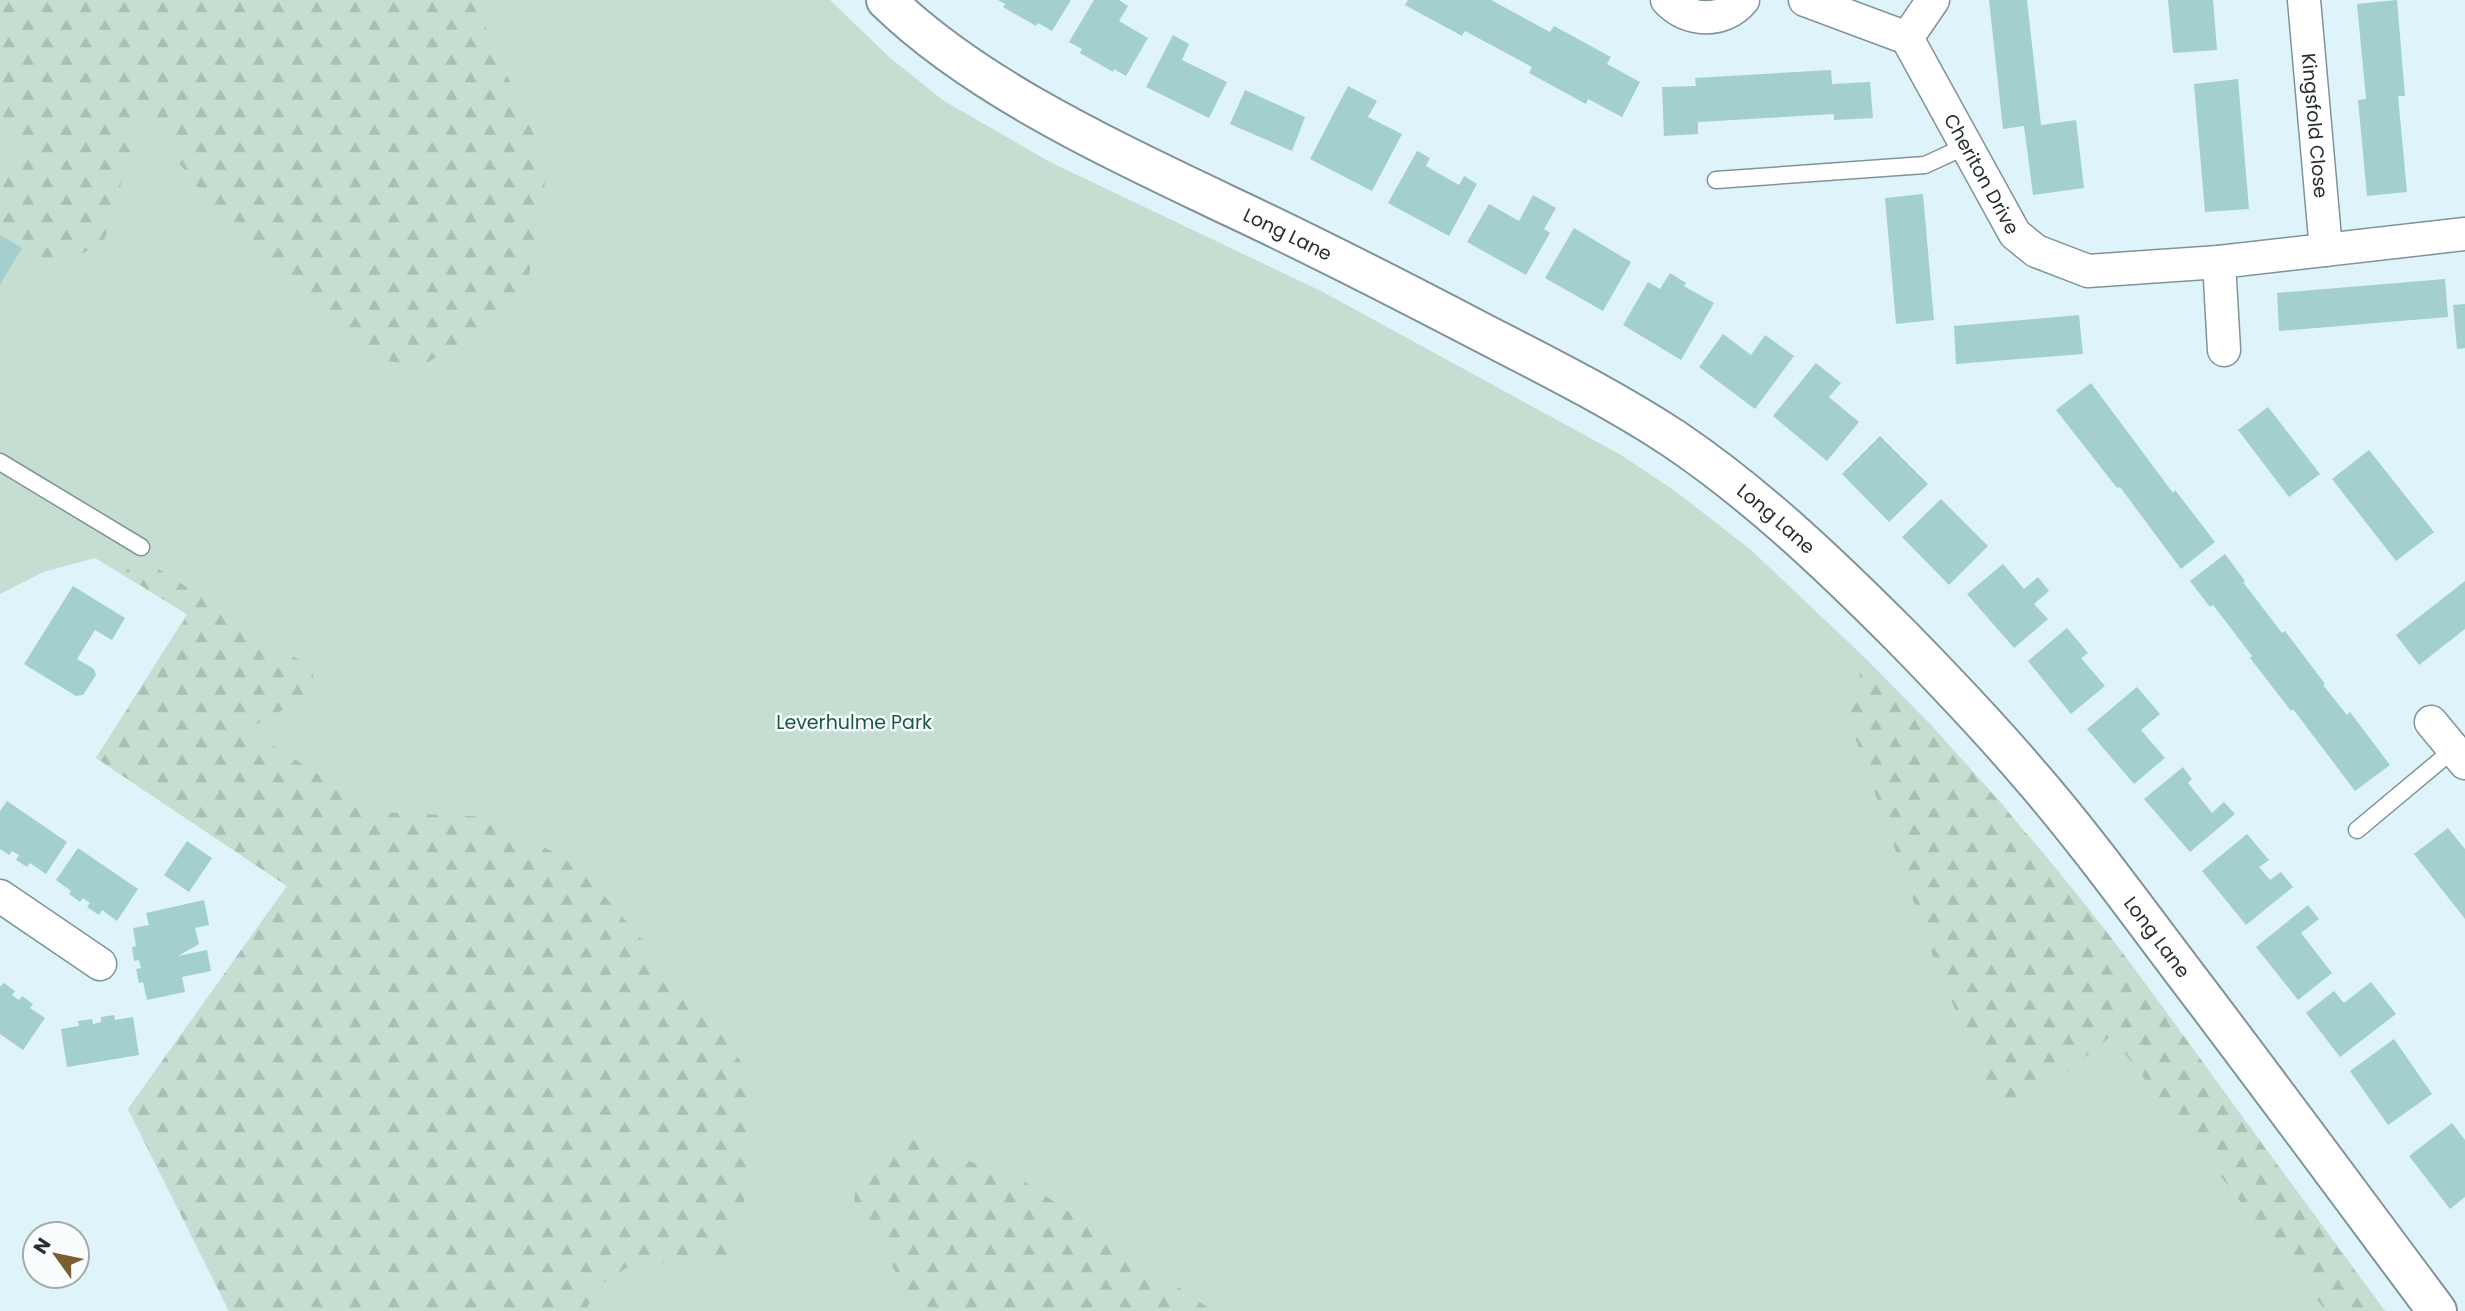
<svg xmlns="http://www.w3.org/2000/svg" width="2465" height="1311" viewBox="0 0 2465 1311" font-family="Poppins,sans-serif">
<defs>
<pattern id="forest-firs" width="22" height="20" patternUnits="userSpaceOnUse" patternTransform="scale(1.75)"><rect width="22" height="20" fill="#c5ded1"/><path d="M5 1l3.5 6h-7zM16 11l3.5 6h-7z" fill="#a9bfb4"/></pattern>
</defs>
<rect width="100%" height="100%" fill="#dff3fa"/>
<!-- green -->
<path fill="#c5ded1" d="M0,0h830l59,57 55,44 106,61 273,130 298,163 54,36 76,59 113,107 68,69 70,78 121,150 262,357h-2156l-101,-202 159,-223 -191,-128 91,-144 -92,-56 -52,14 -43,22z"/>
<!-- forest -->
<g fill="url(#forest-firs)">
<path d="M0,0h473l75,166 -25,143 -102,57 -48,-7 -156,-146 -75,-99 -38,127 -35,20h-22l-47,-29v-57l23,-40 -23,-14z"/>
<path d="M137,555l176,114 1,24 -67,36 131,83 114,5 88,51 143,165 29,47 -8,120 -17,62 -94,2 -32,20 -16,27h-356l-101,-202 159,-223 -191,-128 92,-143 -64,-40z"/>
<path d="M1864,657c93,94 181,193 261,299 88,118 171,238 260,355h-59l-215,-275 -106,87 -67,-153 -89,-250z"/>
<path d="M905,1137l122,46 186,128h-295l-64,-111 2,-15 29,-42z"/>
</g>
<!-- building -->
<g fill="#a3d0cf">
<path d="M998,0h73l-19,31 -14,-8 -2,3 -33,-19 2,-3z"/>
<path d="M1094,0h25l9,6 -9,15 29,17 -22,38 -12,-7 -1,3 -33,-19 2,-4 -13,-7z"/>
<path d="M1408,0h83l59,32 4,-6 57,31 -4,7 33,18 -18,35 -34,-18 -2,5 -57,-31 3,-6 -67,-36 -3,5 -57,-31z"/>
<path d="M1989,0h38l14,125 35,-5 8,68 -51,7 -9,-69 -21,3z"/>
<path d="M2168,0h45l4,50 -44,3z"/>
<path d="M2397,0l8,96h-7l9,96 -40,4 -9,-96 8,-1 -9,-95z"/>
<path d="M1173,35l16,9 -7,16 45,22 -18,36 -63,-31z"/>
<path d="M1831,70l1,14 38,-2 3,36 -39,2v-6l-136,8v12l-34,2 -2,-49 34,-1 -1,-8z"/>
<path d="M2238,79l11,130 -44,3 -11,-128z"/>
<path d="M1348,86l29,15 -9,16 34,17 -30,57 -62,-32z"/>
<path d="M1245,90l60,27 -13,34 -62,-27z"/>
<path d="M1417,151l13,7 -4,8 17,10 16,9 5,-9 13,8 -28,52 -61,-33z"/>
<path d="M1923,194l11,126 -38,4 -11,-126z"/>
<path d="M1533,195l23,13 -12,21 6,4 -24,42 -59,-33 22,-38 30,17z"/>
<path d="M1574,228l57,34 -28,49 -58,-33z"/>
<path d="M0,235l22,13 -22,37z"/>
<path d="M1670,273l16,10 -2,3 30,17 -33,57 -58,-35 25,-43 12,7z"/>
<path d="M2445,279l3,38 -169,14 -2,-38z"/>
<path d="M2465,304v44l-8,1 -4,-44z"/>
<path d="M2079,315l4,39 -127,10 -2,-38z"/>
<path d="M1723,334l28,21 14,-20 29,21 -39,53 -56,-42z"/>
<path d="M1816,363l25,20 -12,14 30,25 -32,39 -54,-45z"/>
<path d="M2091,383l82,110 2,-3 40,52 -34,27 -61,-82 -3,1 -61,-78z"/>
<path d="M2268,407l52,67 -31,23 -51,-67z"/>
<path d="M1880,436l48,48 -39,38 -47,-48z"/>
<path d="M2369,450l65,82 -38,29 -64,-82z"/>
<path d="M1941,499l47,47 -39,39 -47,-48z"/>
<path d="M2225,554l20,27 -2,1 39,51 3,-2 40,53 -2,1 24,30 3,-3 40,53 -35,26 -62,-82 -2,2 -41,-53 2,-2 -19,-25 -20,-26 -3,2 -20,-26z"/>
<path d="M2003,564l21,25 14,-12 11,14 -15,13 14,15 -34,29 -47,-54z"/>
<path d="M2465,581v48l-46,36 -23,-30z"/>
<path d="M73,586l52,32 -13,22 -17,-10 -18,29 17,10 2,6 -13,20 -7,1 -52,-32z"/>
<path d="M2067,628l21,25 -7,5 24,28 -34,28 -43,-53z"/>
<path d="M2137,687l23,27 -19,16 24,28 -31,26 -47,-55z"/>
<path d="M2183,767l9,12 -4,4 24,30 12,-11 11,12 -45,38 -46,-53z"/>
<path d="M7,801l60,41 -21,32 -16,-11 -3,4 -11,-7 3,-5 -7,-4 -3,4 -9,-6v-38z"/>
<path d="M2448,828l17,21v70l-51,-65z"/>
<path d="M2247,834l22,26 -10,7 11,13 11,-8 12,15 -47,38 -44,-54z"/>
<path d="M187,841l25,17 -23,34 -25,-17z"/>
<path d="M78,848l60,41 -21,32 -15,-11 -3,5 -12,-8 3,-4 -7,-5 -3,4 -11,-8 2,-3 -15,-11z"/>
<path d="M204,900l5,25 -14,3 4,16 -21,12 29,-6 4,21 -29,6 3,15 -38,8 -4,-18 -4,1 -3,-14 5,-1 -2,-8 -5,1 -2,-14 4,-1 -3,-18 16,-3 -3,-12z"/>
<path d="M2308,905l11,14 -18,14 31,40 -34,27 -42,-53z"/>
<path d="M2371,982l25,32 -56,43 -34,-44 28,-22 10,12z"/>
<path d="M4,983l11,8 -3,4 7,5 3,-4 11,8 -3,4 15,10 -22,32 -23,-16v-47z"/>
<path d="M114,1015l1,5 18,-3 6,38 -72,12 -6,-38 18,-3 -1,-5 14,-2 1,5 8,-2v-5z"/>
<path d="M2394,1039l38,55 -44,31 -38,-54z"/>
<path d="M2452,1123l13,17v57l-15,12 -41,-53z"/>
</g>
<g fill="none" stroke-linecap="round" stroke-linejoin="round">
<!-- service casing -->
<g stroke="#81939a" stroke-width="19">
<g id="service">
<path d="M1716,180l209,-15 41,-19"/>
<path d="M0,462l141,85"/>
<path d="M2357,830l97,-81"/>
</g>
</g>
<!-- minor casing -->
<g stroke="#81939a" stroke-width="35">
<g id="minor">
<path d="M1667,0c21,22 56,24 76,0"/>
<path id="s1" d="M1805,0l102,38 108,196 21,17 52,20 131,-9"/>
<path id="s2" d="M2304,0l22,250"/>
<path d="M1907,38l26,-38"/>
<path d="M2224,350l-5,-88 246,-28"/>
<path d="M2431,722l34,41"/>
<path d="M0,896l100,68"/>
</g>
</g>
<!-- tertiary casing -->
<g stroke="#81939a" stroke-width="42">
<g id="tertiary">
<path id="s3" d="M886,0c89,87 225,149 337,203 88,41 174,85 260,130 64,33 130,66 191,106 83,56 156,126 227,197 44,45 87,90 127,137 55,63 104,131 154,197 86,113 170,227 255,341"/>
</g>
</g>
<!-- service -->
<use href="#service" stroke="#fff" stroke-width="16"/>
<!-- minor -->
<use href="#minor" stroke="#fff" stroke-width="32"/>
<!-- tertiary -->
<use href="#tertiary" stroke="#fff" stroke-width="38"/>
</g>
<g text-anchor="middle" stroke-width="5" stroke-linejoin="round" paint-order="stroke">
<!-- street labels -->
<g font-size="19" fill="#262e31" stroke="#f9fdfe">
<text dy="7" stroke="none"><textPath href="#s2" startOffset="126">Kingsfold Close</textPath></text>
<text dy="7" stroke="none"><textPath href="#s1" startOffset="264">Cheriton Drive</textPath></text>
<text dy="7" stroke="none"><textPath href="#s3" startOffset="467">Long Lane</textPath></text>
<text dy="7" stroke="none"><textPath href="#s3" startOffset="1034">Long Lane</textPath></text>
<text dy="7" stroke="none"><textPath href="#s3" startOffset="1601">Long Lane</textPath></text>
</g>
<!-- park labels -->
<g font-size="19" fill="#175940" stroke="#f9fdfe">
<text x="854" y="729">Leverhulme Park</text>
</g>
</g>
<!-- north arrow -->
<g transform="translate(56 1255) rotate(303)"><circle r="33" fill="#f9fdfe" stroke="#a5aaac" stroke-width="2"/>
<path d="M0-5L12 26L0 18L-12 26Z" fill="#7d5d32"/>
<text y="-10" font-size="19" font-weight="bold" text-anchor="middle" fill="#262e31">N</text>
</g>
</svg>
